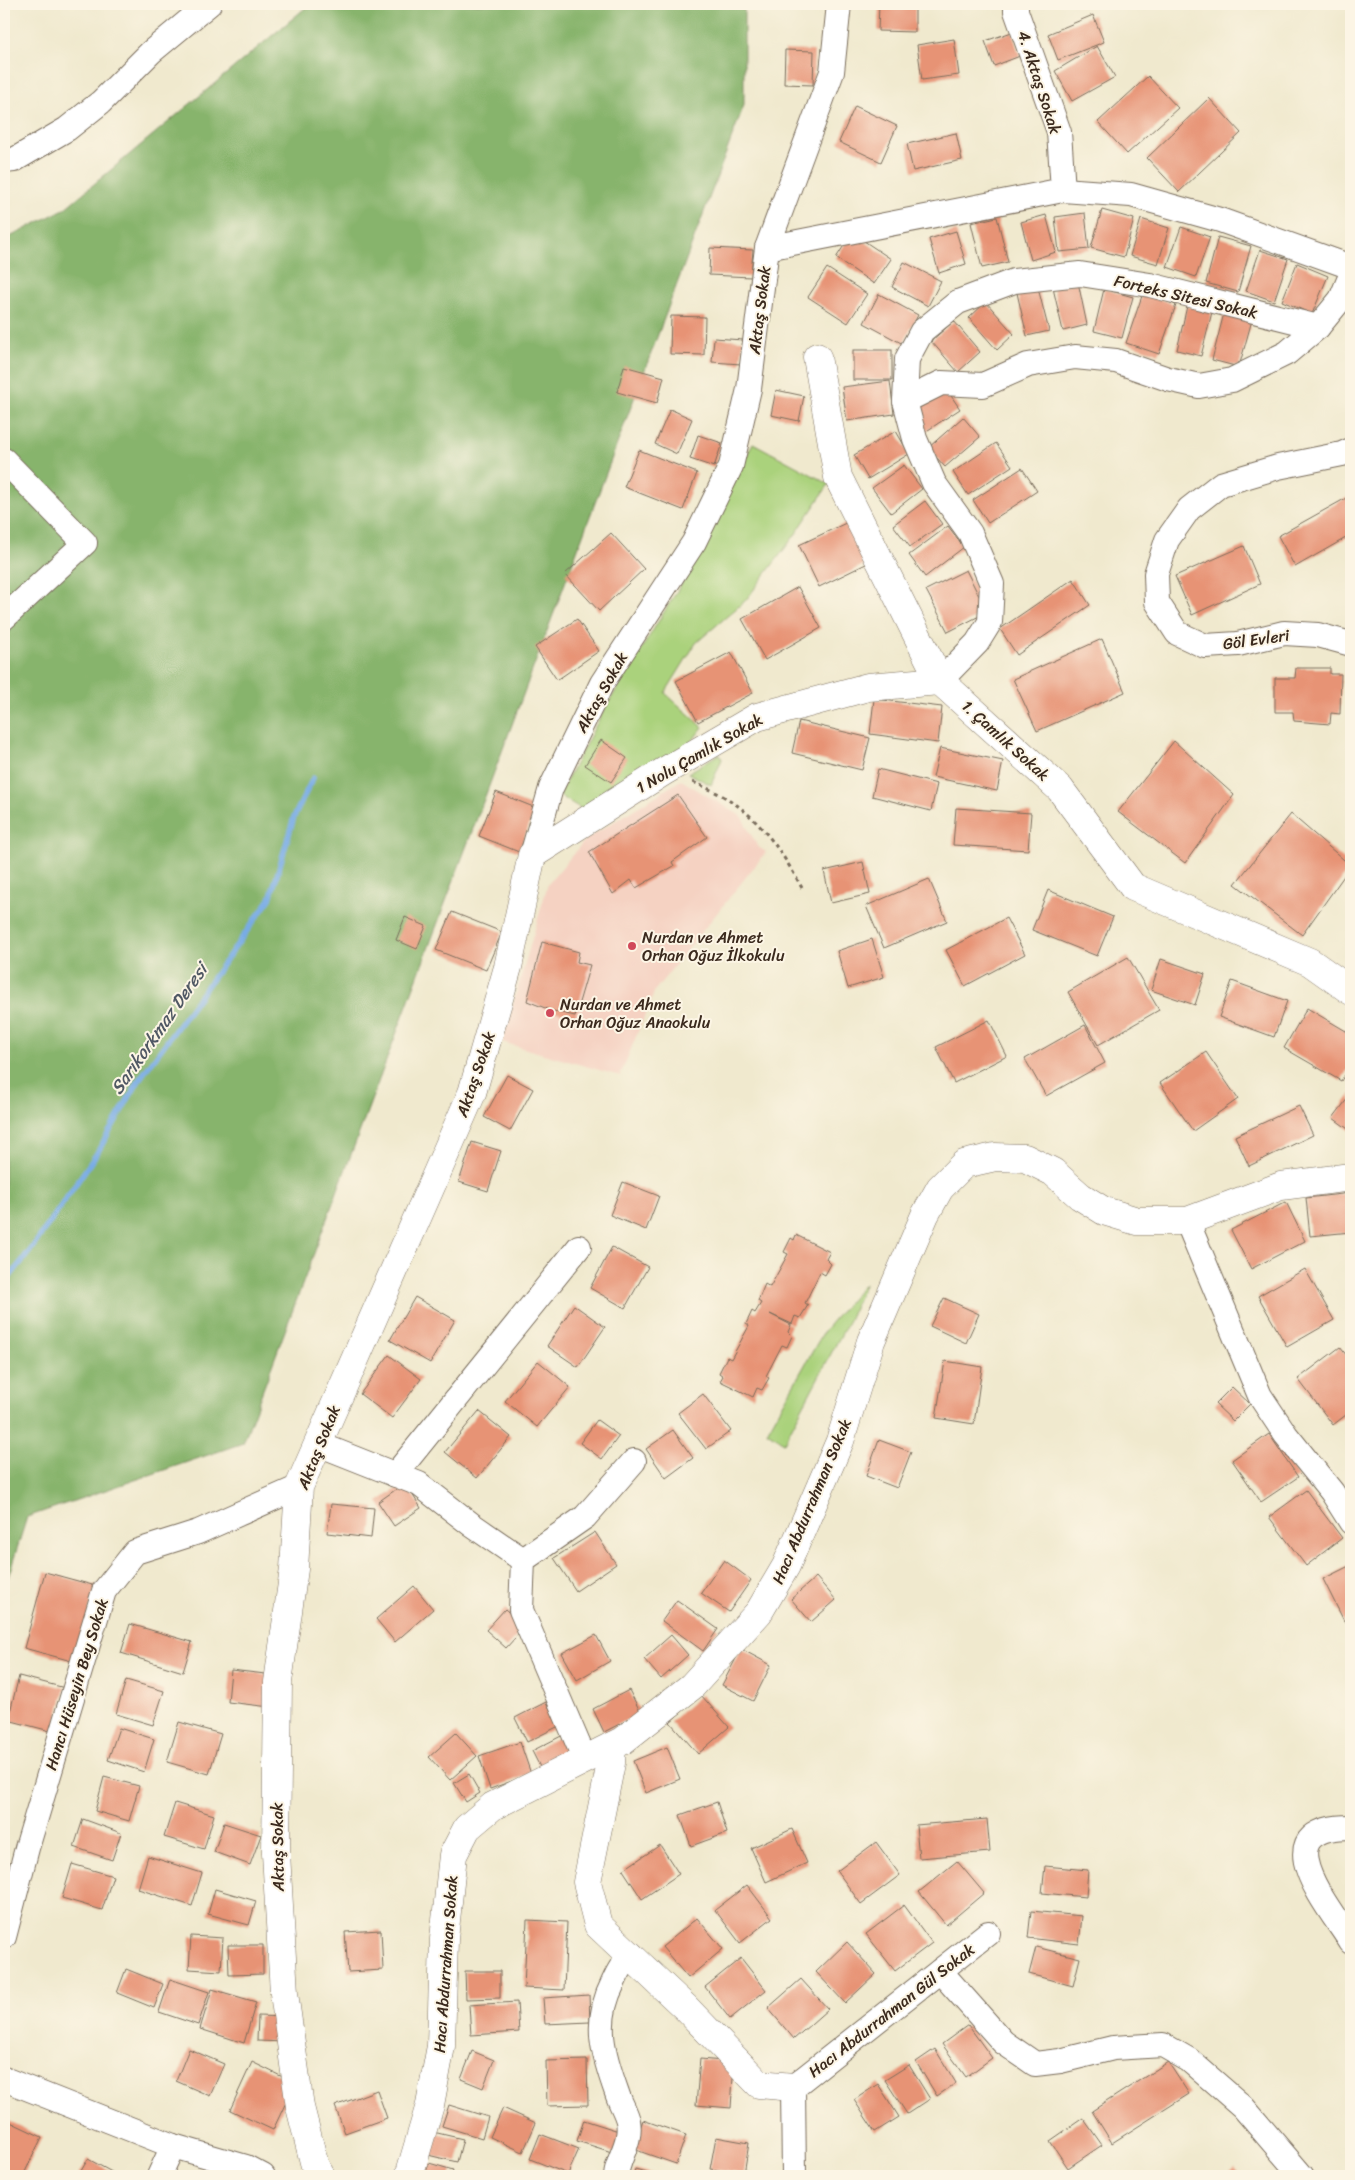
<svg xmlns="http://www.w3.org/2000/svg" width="1355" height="2180" viewBox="0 0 1355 2180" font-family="Sriracha,sans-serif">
<rect width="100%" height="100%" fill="#fcf5e5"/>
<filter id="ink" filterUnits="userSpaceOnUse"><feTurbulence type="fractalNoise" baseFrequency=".02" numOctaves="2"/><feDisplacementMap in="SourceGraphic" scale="10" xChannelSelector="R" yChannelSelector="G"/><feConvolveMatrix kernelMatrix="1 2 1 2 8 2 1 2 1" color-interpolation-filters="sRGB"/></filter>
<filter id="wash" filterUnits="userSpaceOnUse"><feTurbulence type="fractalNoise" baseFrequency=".0096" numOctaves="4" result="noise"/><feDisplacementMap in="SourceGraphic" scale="20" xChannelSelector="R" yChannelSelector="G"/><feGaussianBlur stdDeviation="1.12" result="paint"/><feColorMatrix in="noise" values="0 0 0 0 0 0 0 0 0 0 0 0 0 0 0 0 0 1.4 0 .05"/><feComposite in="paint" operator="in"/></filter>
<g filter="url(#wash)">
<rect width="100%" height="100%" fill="#f0e9ce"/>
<!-- built -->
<path fill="#f5d2c2" d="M681,780l60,36 17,31 8,5 -111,138 -35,86 -118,-34 46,-158 37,-44z"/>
<!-- green -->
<g fill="#aad27c" stroke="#727e4d">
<path d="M753,443l76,41 -34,51 -49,65 -50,43 -31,50 38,34 -14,18 -104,66 -25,-15 4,-11 40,-75 81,-132z"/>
<path d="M719,754l3,5 -11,26 -23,-12z"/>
<path d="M865,1283l-16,37 -65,122 -17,-10 57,-101z"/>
</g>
<!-- forest -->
<path fill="#87b46c" stroke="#616f45" d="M310,4h434v101l-501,1338 -216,74 -23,73v-1350l60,-31z"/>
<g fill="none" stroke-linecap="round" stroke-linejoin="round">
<!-- stream -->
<path stroke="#78ace5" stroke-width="5.5" d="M4,1284l26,-33 67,-98 44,-76 129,-178 24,-82 19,-39"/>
</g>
<g id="blocks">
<!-- building -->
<g fill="#e79375">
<path d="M879,4h36v28l-37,-1z"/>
<path d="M1093,15l11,27 -46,18 -10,-26z"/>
<path d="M1012,32l8,24 -26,10 -9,-25z"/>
<path d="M954,39l5,36 -37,5 -5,-35z"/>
<path d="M1097,46l18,31 -43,24 -17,-30z"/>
<path d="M785,50l29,1 -1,34 -29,-1z"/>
<path d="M1148,76l30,32 -51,46 -29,-32z"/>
<path d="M1209,98l32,35 -62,59 -32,-34z"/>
<path d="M855,106l42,20 -16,36 -42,-20z"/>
<path d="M956,133l6,27 -49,11 -6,-27z"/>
<path d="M1102,210l32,9 -10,38 -33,-9z"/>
<path d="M1085,213l4,36 -30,3 -4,-35z"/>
<path d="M1046,215l10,37 -25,8 -10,-38z"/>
<path d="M997,217l11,45 -26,6 -11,-45z"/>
<path d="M1141,219l28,9 -11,36 -28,-8z"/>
<path d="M1181,227l29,10 -14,40 -29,-10z"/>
<path d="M956,231l10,33 -27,9 -10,-34z"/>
<path d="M852,233l39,26 -17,25 -38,-26z"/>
<path d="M1218,237l33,9 -13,46 -32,-9z"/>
<path d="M710,248l43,2 -2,27 -42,-2z"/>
<path d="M1260,250l28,9 -14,42 -28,-10z"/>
<path d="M904,262l37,19 -13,25 -36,-19z"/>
<path d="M1297,263l31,13 -16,38 -30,-13z"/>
<path d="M827,268l40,26 -19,29 -40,-26z"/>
<path d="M1078,282l9,43 -24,6 -10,-43z"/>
<path d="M1038,288l11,43 -22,5 -10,-43z"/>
<path d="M1104,289l29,8 -11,41 -28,-7z"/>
<path d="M1143,293l33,12 -17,49 -33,-11z"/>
<path d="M879,294l39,21 -15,29 -39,-21z"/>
<path d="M986,302l28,32 -17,16 -28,-32z"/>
<path d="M1187,306l25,6 -11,44 -24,-6z"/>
<path d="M1224,313l28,7 -13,47 -27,-7z"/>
<path d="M671,316l34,1 -1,38 -34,-1z"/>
<path d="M954,321l26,31 -22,20 -27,-31z"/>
<path d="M714,338l29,2 -2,24 -29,-2z"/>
<rect x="853" y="350" width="39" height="30"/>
<path d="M624,366l40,11 -7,26 -40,-11z"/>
<path d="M890,381l4,33 -47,7 -5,-34z"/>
<path d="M943,384l17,25 -35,23 -16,-25z"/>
<path d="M776,390l28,6 -5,25 -28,-6z"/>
<path d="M670,409l22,10 -15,35 -22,-10z"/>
<path d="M963,417l17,20 -35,30 -17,-19z"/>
<path d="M896,431l13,23 -41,25 -14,-24z"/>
<path d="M698,435l24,8 -8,24 -24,-8z"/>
<path d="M996,443l16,23 -44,29 -15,-23z"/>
<path d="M639,450l58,23 -14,37 -59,-23z"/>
<path d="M904,465l18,24 -31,24 -19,-25z"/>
<path d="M1022,468l15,23 -49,32 -15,-23z"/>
<path d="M1348,497l3,6v32l-56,32 -17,-31z"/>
<path d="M925,501l17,23 -32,23 -17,-22z"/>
<path d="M848,522l20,41 -49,24 -20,-42z"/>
<path d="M948,526l16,21 -39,30 -16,-22z"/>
<path d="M611,533l33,36 -45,42 -34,-37z"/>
<path d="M1244,546l16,38 -68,31 -17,-39z"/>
<path d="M966,570l21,42 -39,20 -22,-42z"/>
<path d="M1073,579l17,26 -73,50 -17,-26z"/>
<path d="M798,587l23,41 -56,32 -23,-41z"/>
<path d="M577,619l22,32 -42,29 -22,-33z"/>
<path d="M1102,639l23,53 -88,39 -24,-52z"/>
<path d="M731,652l22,41 -55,29 -22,-41z"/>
<path d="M1296,668h34v6h11l-1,40 -9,-1 -1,11 -36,-3 -1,-9h-18v-34h20z"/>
<path d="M874,699l68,8 -4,36 -68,-9z"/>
<path d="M799,721l71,17 -8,32 -70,-17z"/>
<path d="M601,740l26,18 -16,24 -26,-17z"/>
<path d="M1174,741l60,54 -49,68 -67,-51z"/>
<path d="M940,748l63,13 -6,30 -64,-14z"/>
<path d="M878,769l59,15 -6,27 -59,-15z"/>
<path d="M496,792l40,16 -17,44 -40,-16z"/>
<path d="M678,795l29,42 -35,25 2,4 -38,22 -5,-8 -18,14 -24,-42z"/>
<path d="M956,808l75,5 -3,37 -75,-5z"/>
<path d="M1291,814l60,52 -49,69 -67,-51z"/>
<path d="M863,862l7,32 -39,9 -7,-32z"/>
<path d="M929,879l18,42 -63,27 -18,-42z"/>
<path d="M1048,890l65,27 -16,39 -65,-26z"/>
<path d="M452,912l50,20 -16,38 -50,-20z"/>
<path d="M405,917l21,9 -9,23 -21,-9z"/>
<path d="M1006,918l19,36 -60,32 -19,-36z"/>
<path d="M872,939l12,38 -36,11 -11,-37z"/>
<path d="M542,942l37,10 -2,10 13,3 -15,51 -22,-5 -26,-10z"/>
<path d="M1128,957l31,53 -61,35 -30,-53z"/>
<path d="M1161,959l44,15 -10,31 -44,-15z"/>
<path d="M1232,981l55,20 -13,36 -55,-20z"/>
<path d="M1307,1008l44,26v30l-10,17 -57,-33z"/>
<path d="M989,1020l18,36 -53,27 -18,-36z"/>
<path d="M1085,1025l20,38 -59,33 -21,-37z"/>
<path d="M1206,1052l32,47 -45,32 -33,-48z"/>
<path d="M507,1075l26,14 -23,42 -26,-14z"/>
<path d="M1351,1094v37l-18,-13z"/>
<path d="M1299,1106l14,29 -64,31 -14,-30z"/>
<path d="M472,1142l29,9 -13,40 -29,-9z"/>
<path d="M623,1182l36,14 -13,34 -36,-15z"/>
<path d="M1351,1193v39l-41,4 -4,-38z"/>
<path d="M1286,1202l19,39 -54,28 -20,-39z"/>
<path d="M796,1235l34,17 -4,7 5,5 -6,11 -5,-3 -15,31 3,2 -8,13 -5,-2 -3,8 -22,-10 21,11 -3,7 4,4 -5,11 -5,-2 -16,31 3,2 -7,12 -5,-2 -4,9 -33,-16 3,-5 -4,-3 8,-16 4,2 18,-33 -3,-2 6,-13 3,2 6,-10 -3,-2 7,-17 5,3 18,-33 -4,-2 7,-14 3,2z"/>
<path d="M612,1247l36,20 -23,41 -35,-20z"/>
<path d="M1305,1269l29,51 -47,27 -29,-51z"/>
<path d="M415,1297l40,23 -25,43 -40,-23z"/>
<path d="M944,1298l35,16 -13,29 -36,-17z"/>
<path d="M574,1305l31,22 -27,40 -31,-21z"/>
<path d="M1340,1347l11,14v50l-18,14 -35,-46z"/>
<path d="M389,1355l32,24 -29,39 -32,-24z"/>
<path d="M538,1361l32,26 -33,40 -32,-26z"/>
<path d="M945,1361l37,6 -8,57 -38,-6z"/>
<path d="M1232,1387l18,17 -17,17 -18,-17z"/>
<path d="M703,1394l28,37 -25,18 -28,-36z"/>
<path d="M479,1411l32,26 -34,41 -32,-26z"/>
<path d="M597,1420l22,16 -17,23 -22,-16z"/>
<path d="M673,1430l20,28 -27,20 -20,-29z"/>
<path d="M1269,1434l29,43 -37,25 -29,-42z"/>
<path d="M879,1440l32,12 -14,36 -31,-12z"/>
<path d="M405,1483l16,25 -27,18 -16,-24z"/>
<path d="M1306,1490l36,48 -36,28 -37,-49z"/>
<path d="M331,1504l43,4 -3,30 -44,-5z"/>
<path d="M595,1532l21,32 -40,27 -22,-33z"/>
<path d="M724,1560l27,20 -22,32 -28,-19z"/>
<path d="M1351,1565v54l-6,4 -22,-44z"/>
<path d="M45,1572l51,14 -21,76 -51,-14z"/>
<path d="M816,1577l20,23 -25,22 -20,-23z"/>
<path d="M414,1586l19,23 -38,33 -19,-23z"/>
<path d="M677,1600l41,29 -15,22 -41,-30z"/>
<path d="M505,1609l20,18 -19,21 -20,-18z"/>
<path d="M130,1624l62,18 -9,30 -62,-19z"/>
<path d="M596,1635l14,26 -33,19 -15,-27z"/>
<path d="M671,1635l17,20 -27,24 -17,-20z"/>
<path d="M741,1649l30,16 -18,36 -31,-16z"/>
<path d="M231,1670l43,5 -4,32 -42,-5z"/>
<path d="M19,1676l46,12 -11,44 -46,-12z"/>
<path d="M126,1680l38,11 -11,34 -37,-11z"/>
<path d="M629,1690l12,23 -37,19 -11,-23z"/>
<path d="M701,1695l28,32 -31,27 -28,-32z"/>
<path d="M546,1702l13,24 -32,16 -12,-24z"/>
<path d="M179,1722l42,12 -12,40 -42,-12z"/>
<path d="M119,1728l35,11 -10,33 -36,-12z"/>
<path d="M569,1732l10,20 -37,19 -10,-20z"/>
<path d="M456,1733l21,23 -27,24 -21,-23z"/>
<path d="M520,1742l11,32 -41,15 -11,-33z"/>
<path d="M667,1747l13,32 -34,14 -13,-32z"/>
<path d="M469,1774l11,19 -14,9 -12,-19z"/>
<path d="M104,1777l35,9 -10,35 -34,-10z"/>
<path d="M717,1802l10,31 -36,13 -11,-31z"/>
<path d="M175,1803l39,12 -10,34 -40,-12z"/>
<path d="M83,1819l38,14 -9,27 -38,-13z"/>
<path d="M987,1819l3,33 -71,6 -3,-33z"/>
<path d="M224,1823l37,12 -11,30 -36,-13z"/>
<path d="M792,1829l15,34 -41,19 -15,-34z"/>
<path d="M876,1842l24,33 -39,29 -24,-33z"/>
<path d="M660,1845l19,29 -37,25 -19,-29z"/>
<path d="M148,1856l54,17 -10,33 -54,-17z"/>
<path d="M957,1861l27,32 -38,32 -27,-33z"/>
<path d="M72,1864l41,12 -11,34 -40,-12z"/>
<path d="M1045,1866l43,4 -2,27 -44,-4z"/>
<path d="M747,1885l25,33 -32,25 -25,-33z"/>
<path d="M215,1889l41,12 -7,24 -41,-11z"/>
<path d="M904,1905l28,38 -37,28 -29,-37z"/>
<path d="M1031,1911l51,5 -3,28 -51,-6z"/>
<path d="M697,1918l26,31 -35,29 -26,-31z"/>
<path d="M527,1920l40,2 -3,68 -40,-2z"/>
<path d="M381,1930l2,40 -35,2 -3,-40z"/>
<path d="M191,1936l32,2 -2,33 -32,-2z"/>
<path d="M847,1942l29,32 -31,29 -29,-31z"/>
<path d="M228,1945h35v29l-34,1z"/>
<path d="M1036,1947l44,11 -7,28 -44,-12z"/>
<path d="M741,1958l25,32 -36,29 -25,-32z"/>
<path d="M126,1969l37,15 -9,24 -37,-15z"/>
<path d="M465,1971h35v27l-34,1z"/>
<path d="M170,1979l39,13 -11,33 -39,-13z"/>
<path d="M801,1979l27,30 -34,30 -26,-31z"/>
<path d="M212,1989l44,13 -12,41 -44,-14z"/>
<path d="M589,1995l1,27 -45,2 -2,-26z"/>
<path d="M517,2002l2,30 -48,3 -2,-30z"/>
<path d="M258,2016l29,1 -1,25 -29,-1z"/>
<path d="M968,2025l24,33 -26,19 -24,-33z"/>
<path d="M189,2049l35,15 -14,32 -34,-15z"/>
<path d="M935,2049l21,34 -19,13 -21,-34z"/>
<path d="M472,2051l22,9 -11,28 -22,-9z"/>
<path d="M700,2059l34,3 -3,46 -35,-3z"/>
<path d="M587,2060l1,45 -41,1 -1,-45z"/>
<path d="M252,2062l43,21 -22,47 -43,-20z"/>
<path d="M1168,2062l21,32 -77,49 -20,-32z"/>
<path d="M909,2065l21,34 -23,15 -22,-34z"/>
<path d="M878,2084l21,33 -24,15 -21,-32z"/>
<path d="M377,2090l10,28 -42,15 -10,-27z"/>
<path d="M449,2105l39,12 -6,21 -40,-12z"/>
<path d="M503,2108l33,15 -13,29 -33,-15z"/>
<path d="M1083,2118l19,27 -34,23 -18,-27z"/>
<path d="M4,2119l38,18 -19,39h-19z"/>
<path d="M584,2120l41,13 -7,21 -41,-13z"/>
<path d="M643,2120l43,15 -10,29 -43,-15z"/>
<path d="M433,2132l30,7 -6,23 -29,-7z"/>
<path d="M540,2134l39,15 -11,25 -38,-15z"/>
<path d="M716,2137l33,6 -5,31 -34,-5z"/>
<path d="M88,2159l31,17h-41z"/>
<path d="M429,2163l24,7 -2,6h-26z"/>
<path d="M635,2169l26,7h-28z"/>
<path d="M1234,2169l6,7h-14z"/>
</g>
</g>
</g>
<g filter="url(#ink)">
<use href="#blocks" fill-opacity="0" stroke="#7a6d5c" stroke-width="1"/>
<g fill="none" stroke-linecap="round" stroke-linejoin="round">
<!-- minor casing -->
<g stroke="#7a6d5c" stroke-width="26">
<g id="minor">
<path d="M1016,4v7l43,121 4,58"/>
<path d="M4,161l10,-1 53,-31 34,-27 50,-50 58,-48"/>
<path d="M767,248l296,-58 68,5 89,25 131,47"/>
<path d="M905,401l36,-18 42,2 45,-20 47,-8 41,4 52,18 31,7 33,-6 55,-27 31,-26 23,-28 10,-24"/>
<path d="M1351,450l-9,4 -64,13 -57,17 -32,25 -22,31 -11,34 1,28 20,31 28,13 33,-2 46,-11 34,2 33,9"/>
<path d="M4,460l81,83 -81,75"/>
<path d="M940,681l37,-38 13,-21 2,-38 -22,-51 -36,-50 -19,-44 -10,-38 2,-42 15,-28 36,-29 56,-21 66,-7 70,11 168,42"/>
<path d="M532,855l19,-67 51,-105 92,-141 37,-76 18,-77 18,-141 65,-176 7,-68"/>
<path d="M1187,1221l73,175 26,39 46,57 19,30"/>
<path d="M318,1444l101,40 53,41 51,35"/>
<path d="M395,1475l184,-228"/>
<path d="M585,1760l-64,-150 2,-50 62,-43 49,-56"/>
<path d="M1351,1827c-90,0 -24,77 0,115"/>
<path d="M4,1937l23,-89 77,-257 31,-39 63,-20 101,-45"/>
<path d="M940,1971l63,71 32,22 25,-3 53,-13 50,-3 26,15 54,47 59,69"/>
<path d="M4,2079l169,67 73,21 17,9"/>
<path d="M159,2176l14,-30"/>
<path d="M616,2176c2,-19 16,-34 12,-55 -2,-9 -8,-18 -11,-28 -14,-39 -24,-71 -4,-110 5,-11 9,-19 19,-28"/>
<path d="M794,2176l-1,-89 195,-154"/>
</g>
</g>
<!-- tertiary casing -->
<g stroke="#7a6d5c" stroke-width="29">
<g id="tertiary">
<path d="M817,357l21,120 102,204 120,108 73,98 177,75 41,29"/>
<path d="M612,1746l-1,17 -24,119 11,43 87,82 74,77 34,3"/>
<path d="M321,2176l-6,-10 -15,-59 -16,-114 -8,-140 2,-171 16,-113 5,-82 173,-394 36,-126 24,-112 131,-83 94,-55 111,-30 72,-6"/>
<path d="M409,2176l21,-71 11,-59 3,-107 9,-84 14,-27 26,-22 129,-65 70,-55 67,-74 27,-46 54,-125 31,-100 54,-126 15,-27 24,-24 31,-7 30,1 28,14 27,24 24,15 33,10h50l94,-35 70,-9"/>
</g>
</g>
<!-- path -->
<path stroke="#7a6d5c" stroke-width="3" stroke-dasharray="4 4" stroke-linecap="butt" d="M693,782c9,4 19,8 28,13 36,19 62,58 81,93"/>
<!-- minor -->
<use href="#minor" stroke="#fff" stroke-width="24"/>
<!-- tertiary -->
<use href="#tertiary" stroke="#fff" stroke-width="28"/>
</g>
</g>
<!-- markers -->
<g fill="#d1495b" stroke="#fcf5e5" stroke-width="2">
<circle cx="632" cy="946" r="5"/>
<circle cx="550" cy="1013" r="5"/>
</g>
<g text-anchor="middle" stroke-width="4" stroke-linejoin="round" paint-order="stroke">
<!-- street labels -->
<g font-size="16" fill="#3b2a1e" stroke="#fcf5e5">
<text transform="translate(1040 82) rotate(72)" y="6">4. Aktaş Sokak</text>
<text transform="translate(1186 296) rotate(13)" y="6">Forteks Sitesi Sokak</text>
<text transform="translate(759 310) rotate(-83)" y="6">Aktaş Sokak</text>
<text transform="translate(1256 639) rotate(-8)" y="6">Göl Evleri</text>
<text transform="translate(601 692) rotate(-61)" y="6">Aktaş Sokak</text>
<text transform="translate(1006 740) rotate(42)" y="6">1. Çamlık Sokak</text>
<text transform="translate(699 753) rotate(-30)" y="6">1 Nolu Çamlık Sokak</text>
<text transform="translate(475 1074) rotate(-71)" y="6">Aktaş Sokak</text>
<text transform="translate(318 1447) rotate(-68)" y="6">Aktaş Sokak</text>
<text transform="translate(811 1501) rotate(-67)" y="6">Hacı Abdurrahman Sokak</text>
<text transform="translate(76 1684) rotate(-73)" y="6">Hancı Hüseyin Bey Sokak</text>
<text transform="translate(277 1847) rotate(-91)" y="6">Aktaş Sokak</text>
<text transform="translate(445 1964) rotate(-86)" y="6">Hacı Abdurrahman Sokak</text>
<text transform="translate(891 2010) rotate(-38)" y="6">Hacı Abdurrahman Gül Sokak</text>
</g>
<!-- poi labels -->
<g font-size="16" fill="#3b2a1e" stroke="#fcf5e5" text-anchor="start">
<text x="642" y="943">Nurdan ve Ahmet<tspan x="642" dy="18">Orhan Oğuz İlkokulu</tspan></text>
<text x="560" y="1010">Nurdan ve Ahmet<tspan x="560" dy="18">Orhan Oğuz Anaokulu</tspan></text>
</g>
<!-- water labels -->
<g font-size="18" font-style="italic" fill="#505864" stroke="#fcf5e5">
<text transform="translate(159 1029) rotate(-55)" y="6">Sarıkorkmaz Deresi</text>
</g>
</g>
<!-- margin -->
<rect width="1355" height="2180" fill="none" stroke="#fcf5e5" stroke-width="20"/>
</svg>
